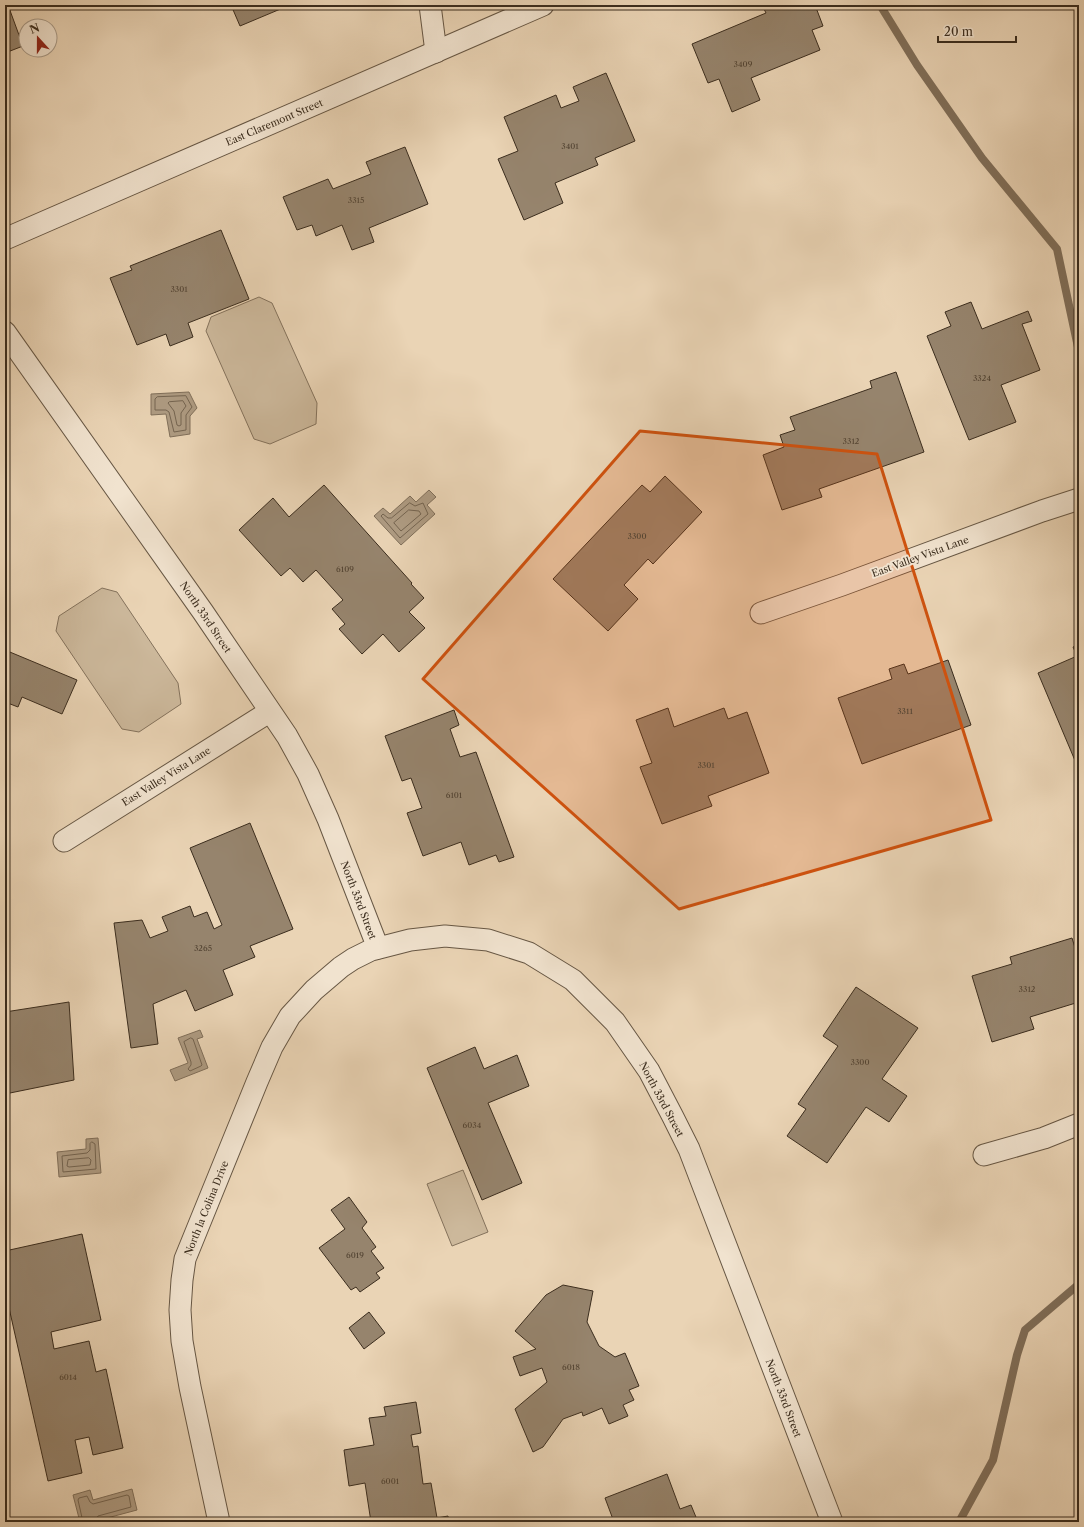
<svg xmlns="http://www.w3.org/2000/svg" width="1084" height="1527" viewBox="0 0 1084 1527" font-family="'Libre Caslon Text',serif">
<rect width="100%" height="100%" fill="#ead4b5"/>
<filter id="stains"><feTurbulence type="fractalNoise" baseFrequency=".005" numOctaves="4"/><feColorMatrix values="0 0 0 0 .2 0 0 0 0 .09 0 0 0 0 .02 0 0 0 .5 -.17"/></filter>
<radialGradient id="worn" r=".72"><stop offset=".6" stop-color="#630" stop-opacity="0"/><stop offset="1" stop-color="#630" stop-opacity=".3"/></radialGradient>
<!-- green -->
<g fill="#ccb89b" stroke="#84725c">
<path d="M259,297l13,6 45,100 -1,21 -46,20 -16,-5 -48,-108 5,-14z"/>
<path d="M102,588l15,4 61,91 3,21 -42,28 -17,-3 -66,-98 3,-15z"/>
<path d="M463,1170l25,62 -36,14 -25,-62z"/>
</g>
<!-- water -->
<g fill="#ae9b82" stroke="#806f5a">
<path d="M189,392l8,16 -7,8v18l-20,3 -4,-23 -15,1v-21z"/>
<path d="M429,490l7,7 -9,8 8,9 -34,31 -27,-29 9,-8 7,6 20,-18 6,6z"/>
<path d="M200,1030l3,7 -6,2 11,29 -33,13 -5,-11 18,-7 -10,-25z"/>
<path d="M98,1138l3,35 -42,4 -2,-25 29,-3v-10z"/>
<path d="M132,1489l5,21 -45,12h-12l-7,-27 17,-5 3,10z"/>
</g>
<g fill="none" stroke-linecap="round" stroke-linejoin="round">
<!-- shore -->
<g stroke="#746450" stroke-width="1">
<path d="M186,396l6,11 -6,8v15l-12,2 -5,-20 -3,-2h-11v-11l2,-2z"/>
<path d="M183,401l3,5 -5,7v12l-2,1 -2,-1 -3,-14 -6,-8 1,-1z"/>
<path d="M410,503l5,3 8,-3 5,11 -28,24 -19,-22 2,-2 5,4h3z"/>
<path d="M409,510l10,1 2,3 -20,17 -7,-8z"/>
<path d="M191,1038l2,1 9,26 -1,1 -11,5 -2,-2 3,-4v-3l-7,-20z"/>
<path d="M92,1142l3,2 1,25 -33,3 -1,-16 25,-3 3,-3v-6z"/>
<path d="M89,1158l2,2 -1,5 -21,2 -2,-1 1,-6z"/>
<path d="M83,1522l-5,-22 1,-2 8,-2 3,6 3,2 34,-9 2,1 2,11 -33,9 -2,3 -1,3"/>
</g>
<!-- stream -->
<g stroke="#806f5a" stroke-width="8">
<path d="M880,5l37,60 65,93 75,91 22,103"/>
<path d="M959,1522l34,-62 24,-105 8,-25 54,-46"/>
</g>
</g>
<!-- building -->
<g fill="#96846d" stroke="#3b2d1e">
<path d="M5,5h3l15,41 -18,7z"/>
<path d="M231,5h59l-50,21z"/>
<path d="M762,5h41l2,3 10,-3 8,21 -11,4 8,20 -69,28 9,22 -28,12 -13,-33 -11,4 -16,-39 74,-31z"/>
<path d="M606,73l29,68 -40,17 3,7 -43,18 8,20 -39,17 -26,-61 20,-8 -14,-34 52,-22 5,13 18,-7 -6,-14z"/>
<path d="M405,147l23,57 -59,24 5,14 -22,8 -10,-25 -26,11 -4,-11 -15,5 -14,-33 45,-18 5,10 38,-15 -5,-12z"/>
<path d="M221,230l28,69 -61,24 5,14 -23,9 -4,-12 -29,11 -27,-67 22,-8 -2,-4z"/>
<path d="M971,302l11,27 46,-18 4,10 -10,3 18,46 -39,15 15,37 -47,18 -42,-104 24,-10 -6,-14z"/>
<path d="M896,372l28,80 -105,37 3,8 -40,13 -19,-55 21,-8 -4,-12 15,-5 -5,-13 82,-29 -2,-7z"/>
<path d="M665,476l37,36 -49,52 -5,-5 -24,26 14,14 -30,32 -55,-52 89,-94 8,7z"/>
<path d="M324,485l88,98 -1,1 13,14 -15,14 16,16 -26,24 -16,-18 -21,20 -23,-25 6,-5 -13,-15 11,-9 -27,-30 -13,12 -13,-14 -9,8 -42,-46 34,-32 16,19z"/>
<path d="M1079,644v126l-41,-97 39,-17 -4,-9z"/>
<path d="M5,650l72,30 -15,34 -40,-17 -4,10 -13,-5z"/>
<path d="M948,660l23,65 -109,39 -24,-66 54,-19 -3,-10 15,-5 4,10z"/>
<path d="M668,708l6,19 50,-19 4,11 19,-7 22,61 -61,23 4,10 -50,18 -22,-57 12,-4 -16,-43z"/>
<path d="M454,710l5,15 -9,4 10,28 16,-5 38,105 -15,5 -3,-7 -27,10 -8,-23 -38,14 -16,-43 15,-5 -11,-30 -9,3 -17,-45z"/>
<path d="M250,823l43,106 -43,17 5,11 -32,13 10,25 -38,16 -9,-21 -33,14 5,40 -27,4 -17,-125 28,-3 8,18 18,-7 -6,-14 28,-11 4,11 13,-5 7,17 8,-4 -32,-77z"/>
<path d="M1072,938l4,13 3,-1v52l-49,15 4,12 -42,13 -20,-66 40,-12 -2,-7z"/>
<path d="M856,987l62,41 -36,51 25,17 -18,26 -23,-15 -39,56 -40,-27 19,-27 -8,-5 40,-58 -15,-10z"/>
<path d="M69,1002l5,78 -69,14v-82z"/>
<path d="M475,1047l9,22 33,-14 12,31 -41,17 34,80 -40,17 -55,-132z"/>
<path d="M349,1197l18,25 -5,6 14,19 -5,4 13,17 -8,5 4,5 -20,14 -4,-5 -5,3 -32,-42 26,-19 -14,-19z"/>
<path d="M82,1234l19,86 -50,12 3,17 35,-8 7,31 10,-3 17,79 -30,7 -4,-18 -14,3 7,33 -34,8 -43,-191v-39z"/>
<path d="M563,1285l30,6 -6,31 12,24 16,11 10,-4 14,33 -10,4 5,10 -11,5 5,11 -19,8 -7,-16 -19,8 -1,-4 -19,7 -20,28 -10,5 -18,-43 32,-27 -5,-14 -22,8 -7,-19 23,-8 -21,-18 31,-36z"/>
<path d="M369,1312l16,21 -21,16 -15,-21z"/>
<path d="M416,1402l5,31 -10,2 2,12 5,-1 5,38 8,-1 6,35 11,-2 1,6h-78l-6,-39 -16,3 -5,-36 30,-5 -5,-27 17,-2 -2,-9z"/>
<path d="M667,1474l13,35 11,-4 7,17h-84l-9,-24z"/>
<path d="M144,1518l1,4h-14z"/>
</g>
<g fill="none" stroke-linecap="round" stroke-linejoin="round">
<!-- minor casing -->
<g stroke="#675744" stroke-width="23">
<g id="minor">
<path d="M430,5l6,47"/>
<path d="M5,239l538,-234"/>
<path d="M5,332l198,280 84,124 21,38 20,45 50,129"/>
<path d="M761,613l81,-28 200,-74 37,-12"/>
<path d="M64,841l205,-129"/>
<path d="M984,1155l60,-17 35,-14"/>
<path d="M219,1522l-29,-135 -8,-46 -2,-31 2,-30 3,-21 72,-177 15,-35 18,-31 24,-26 27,-23 12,-8 18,-9 39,-10 35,-4 43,4 41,13 44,27 42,42 34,49 24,46 16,32 143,373"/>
</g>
</g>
<!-- minor -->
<use href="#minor" stroke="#f1e3cf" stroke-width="21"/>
</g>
<!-- marked area -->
<path fill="#ce520f" fill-opacity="0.2" stroke="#ce520f" stroke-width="3" stroke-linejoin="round" d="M640,431l237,23 114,366 -312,89 -256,-230z"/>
<g text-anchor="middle" stroke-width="3.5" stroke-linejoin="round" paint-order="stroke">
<!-- number labels -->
<g font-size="8" fill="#524332">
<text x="743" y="67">3409</text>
<text x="570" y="149">3401</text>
<text x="356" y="203">3315</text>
<text x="179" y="292">3301</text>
<text x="982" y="381">3324</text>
<text x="851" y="444">3312</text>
<text x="637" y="539">3300</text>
<text x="345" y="572">6109</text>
<text x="905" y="714">3311</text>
<text x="706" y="768">3301</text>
<text x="454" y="798">6101</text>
<text x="203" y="951">3265</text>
<text x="1027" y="992">3312</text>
<text x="860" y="1065">3300</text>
<text x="472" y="1128">6034</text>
<text x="355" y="1258">6019</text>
<text x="571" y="1370">6018</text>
<text x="68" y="1380">6014</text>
<text x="390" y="1484">6001</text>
</g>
<!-- street labels -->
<g font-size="10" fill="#3b2d1e" stroke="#f1e3cf">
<text transform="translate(274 122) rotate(-23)" y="4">East Claremont Street</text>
<text transform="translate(920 556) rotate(-20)" y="4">East Valley Vista Lane</text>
<text transform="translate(206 617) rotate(56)" y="4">North 33rd Street</text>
<text transform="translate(166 776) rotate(-32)" y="4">East Valley Vista Lane</text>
<text transform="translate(359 900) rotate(69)" y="4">North 33rd Street</text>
<text transform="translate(662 1099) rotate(62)" y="4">North 33rd Street</text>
<text transform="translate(206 1208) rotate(-68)" y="4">North la Colina Drive</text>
<text transform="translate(784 1398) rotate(69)" y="4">North 33rd Street</text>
</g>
</g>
<!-- margin -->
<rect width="1084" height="1527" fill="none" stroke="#ead4b5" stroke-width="20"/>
<rect x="6" y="6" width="1072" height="1515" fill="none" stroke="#3b2d1e" stroke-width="2"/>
<rect x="10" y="10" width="1064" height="1507" fill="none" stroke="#3b2d1e"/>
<!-- north arrow -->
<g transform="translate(38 38) rotate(339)"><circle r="19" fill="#f1e3cf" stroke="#a89a88"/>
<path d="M0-3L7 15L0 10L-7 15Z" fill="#8f2418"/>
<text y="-6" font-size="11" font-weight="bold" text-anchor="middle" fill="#3b2d1e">N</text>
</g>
<!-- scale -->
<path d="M938 36v6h78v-6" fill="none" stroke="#3b2d1e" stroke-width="2"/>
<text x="944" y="36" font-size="12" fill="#3b2d1e" stroke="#f1e3cf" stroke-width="3" paint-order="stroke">20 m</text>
<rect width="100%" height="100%" filter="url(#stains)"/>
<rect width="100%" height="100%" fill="url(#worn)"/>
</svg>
